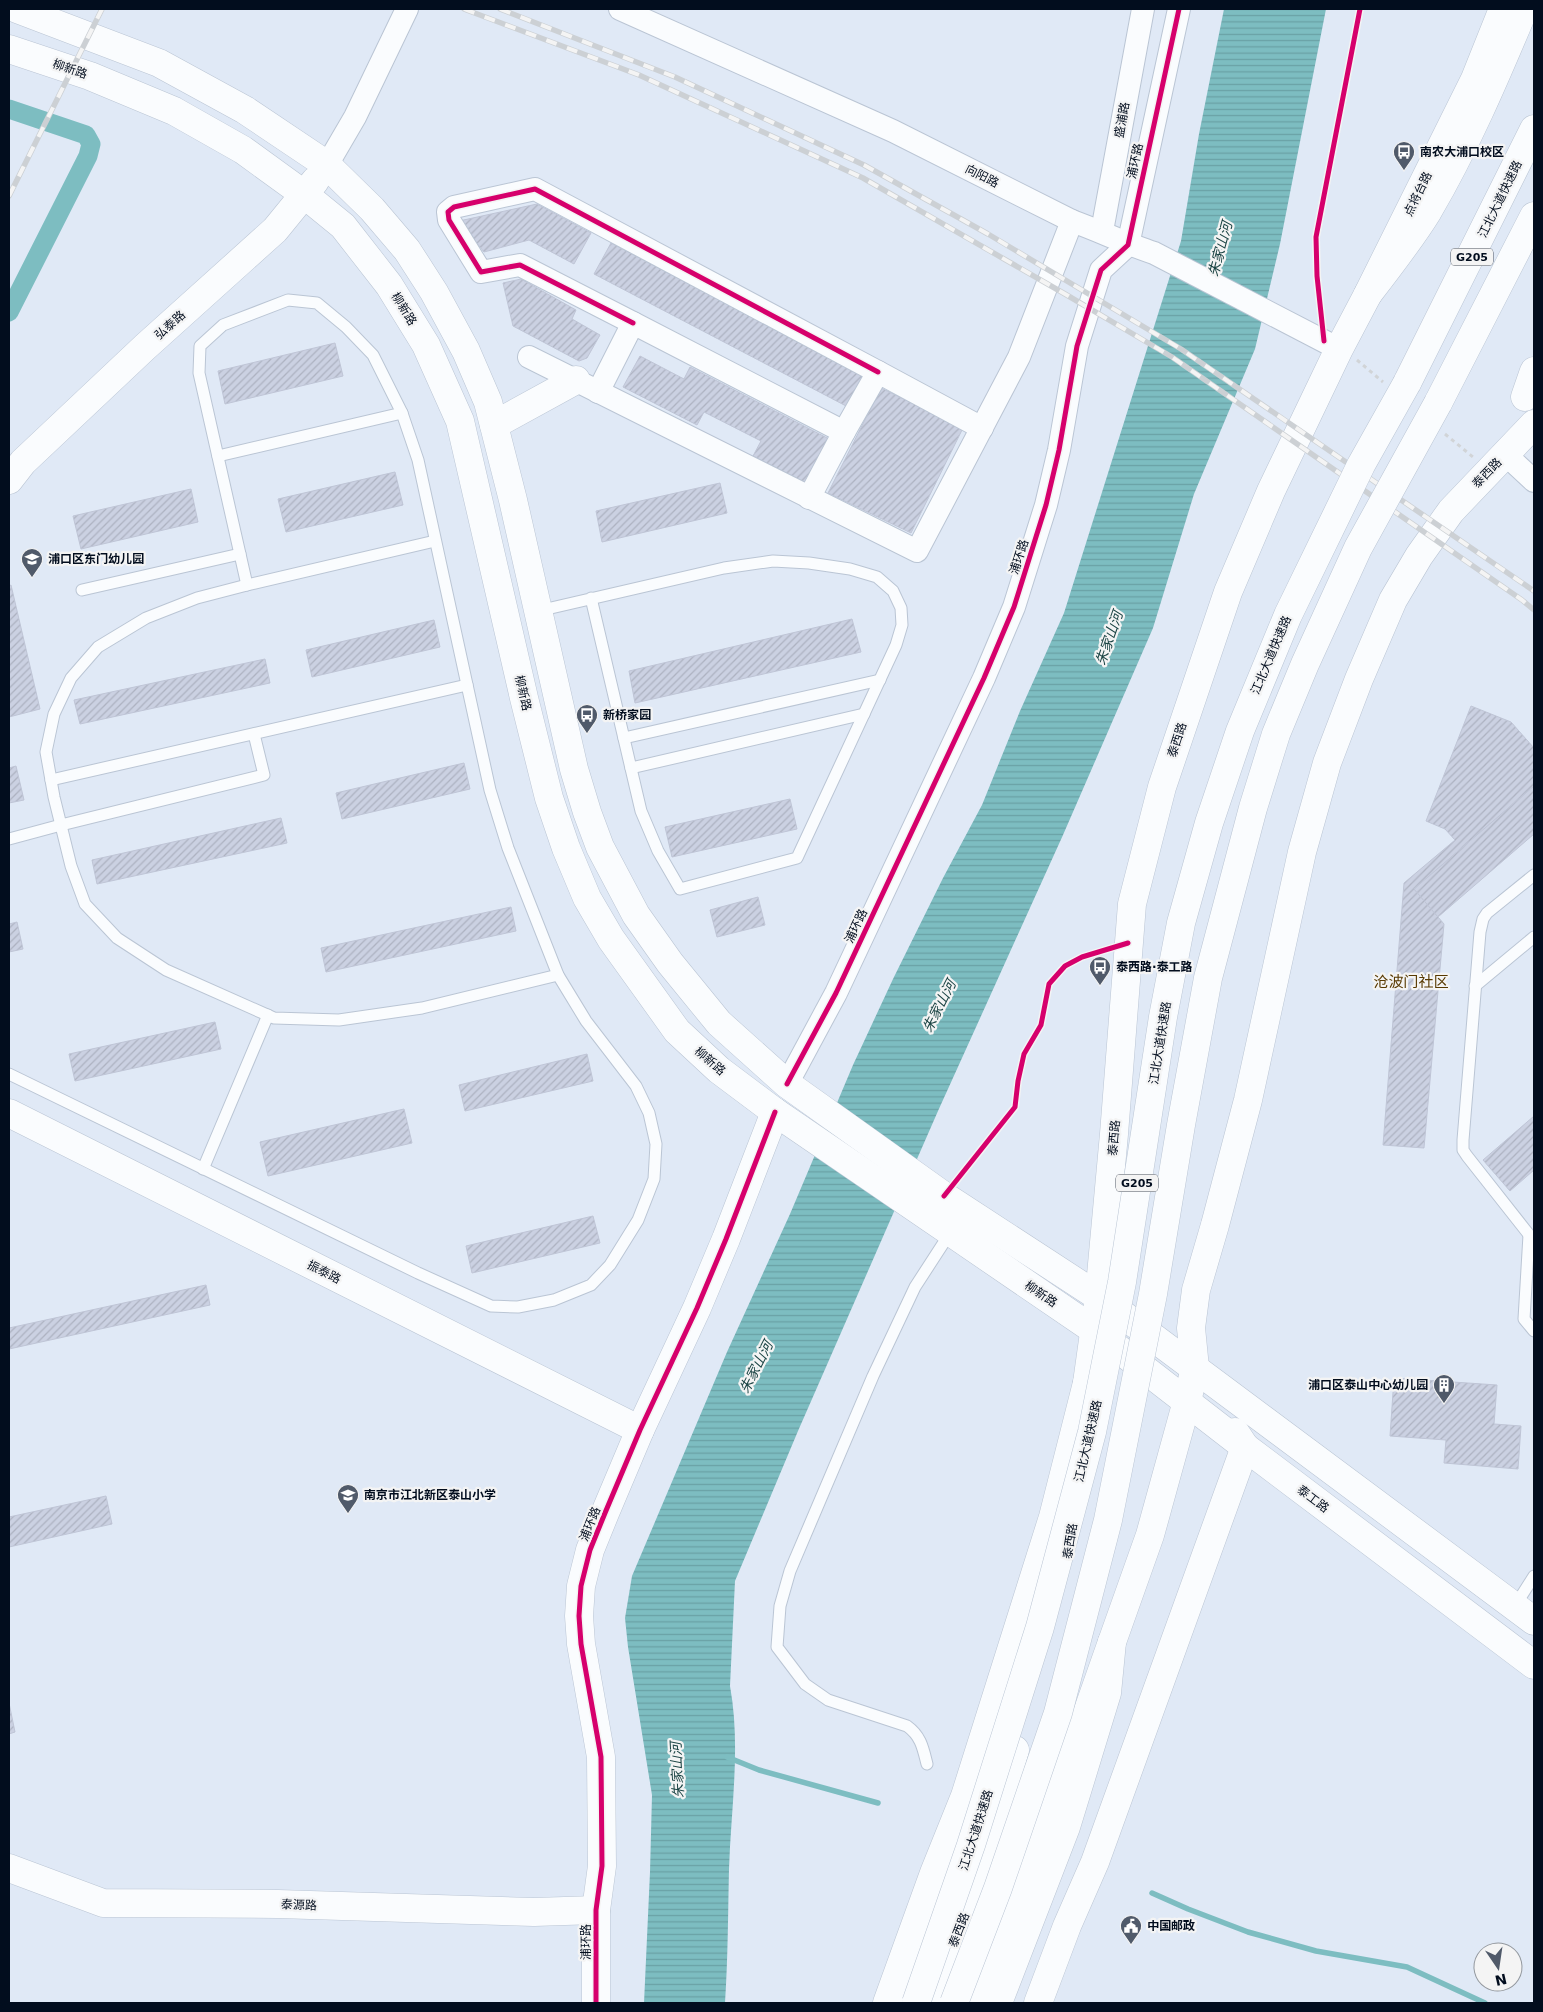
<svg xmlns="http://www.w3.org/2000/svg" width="1543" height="2012" viewBox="0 0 1543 2012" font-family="'DejaVu Sans','Noto Sans SC',sans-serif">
<defs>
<pattern id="water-rules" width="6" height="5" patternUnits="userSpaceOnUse" patternTransform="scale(1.25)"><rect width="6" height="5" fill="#7dbdc1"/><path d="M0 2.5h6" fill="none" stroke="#6aa1a5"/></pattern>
<pattern id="building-hatch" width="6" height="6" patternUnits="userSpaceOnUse" patternTransform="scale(1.25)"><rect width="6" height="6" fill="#cbd1e2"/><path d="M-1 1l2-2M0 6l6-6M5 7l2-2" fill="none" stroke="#adb2c1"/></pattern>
</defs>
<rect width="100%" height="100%" fill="#e0e9f6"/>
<!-- water -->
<path fill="url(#water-rules)" d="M1224,9h102l-46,235 -25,105 -61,145 -41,134 -90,207 -125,276 -140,320 -63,150 -5,105c11,60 1,122 -1,183 -1,45 -1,89 -4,134h-81l6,-131 2,-77 -24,-148 -3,-29 7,-42 95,-224 63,-138 63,-149 40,-86 50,-101 39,-73 38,-94 44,-98 117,-372 18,-107z"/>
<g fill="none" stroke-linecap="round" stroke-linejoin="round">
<!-- stream -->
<g stroke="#7dbdc1" stroke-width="5.5">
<path d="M727,1757l32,13 119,33"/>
<path d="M1152,1893l36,16 60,23 68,19 91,16 78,36"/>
</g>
<!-- canal -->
<path stroke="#7dbdc1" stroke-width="19" d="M9,109l77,26 5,9 -3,12 -79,156"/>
</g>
<!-- building -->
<g fill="url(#building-hatch)" stroke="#bfc5d6">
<path d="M537,204l54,29 -17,31 -45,-24 -45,12 -25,-31z"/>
<path d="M611,243l253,133 -16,31 -254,-133z"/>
<path d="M521,279l55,31 -4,9 28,16 -13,23 -8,3 -66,-35 -10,-43z"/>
<path d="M335,343l8,33 -118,28 -7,-33z"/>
<path d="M640,356l44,23 6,-12 141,73 -23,45 -55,-29 8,-15 -57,-29 -7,13 -74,-38z"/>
<path d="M881,388l82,40 -52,105 -83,-40z"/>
<path d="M395,472l8,33 -117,27 -8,-33z"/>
<path d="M720,483l7,30 -125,29 -6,-31z"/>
<path d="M191,489l7,33 -117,27 -8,-33z"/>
<path d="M11,585l29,124 -31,8v-131z"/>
<path d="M852,619l9,33 -226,51 -6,-32z"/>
<path d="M434,620l6,27 -128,30 -6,-27z"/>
<path d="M265,659l5,24 -190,41 -6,-24z"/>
<path d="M1471,706l40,16 23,26v38l-120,103 30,35 -20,224 -41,-3 21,-262 51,-43 -10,-11 -19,-8z"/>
<path d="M464,763l6,26 -128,30 -6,-26z"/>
<path d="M16,766l8,34 -15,3v-35z"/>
<path d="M1534,786v48l-96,83 -24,-28z"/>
<path d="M790,799l7,30 -125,28 -7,-30z"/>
<path d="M281,818l6,25 -190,41 -5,-24z"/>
<path d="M758,897l7,28 -48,12 -7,-27z"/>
<path d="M511,907l5,24 -190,41 -5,-24z"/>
<path d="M17,922l6,27 -14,3v-28z"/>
<path d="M215,1022l6,27 -146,32 -6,-27z"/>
<path d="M587,1054l6,27 -128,30 -6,-26z"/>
<path d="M404,1109l8,34 -144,33 -8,-34z"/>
<path d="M1534,1116v54l-24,21 -27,-31z"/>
<path d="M593,1216l7,27 -128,30 -6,-27z"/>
<path d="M206,1285l4,20 -201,44v-21z"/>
<path d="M1394,1378l103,7 -3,39 27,2 -3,43 -74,-6 2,-23 -56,-4z"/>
<path d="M106,1496l6,28 -103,23v-30z"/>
<path d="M9,1703l6,29 -6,2z"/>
</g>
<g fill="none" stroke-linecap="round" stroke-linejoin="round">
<!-- lane casing -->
<g stroke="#bac5d4" stroke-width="13">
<g id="lane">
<path d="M218,456l184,-43"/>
<path d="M435,541l-188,44 -50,13 -51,20 -48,29 -27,31 -17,36 -8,38 8,45 17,69 14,38 32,34 49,32 108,48 65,2 83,-12 136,-33"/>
<path d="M82,590l158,-36"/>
<path d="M538,611l186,-43 49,-7 36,2 41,6 27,8 16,14 8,17 1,17 -6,20 -99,213 -117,31 -22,-38 -17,-40 -50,-213"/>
<path d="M624,738l256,-58"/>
<path d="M631,768l233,-54"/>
<path d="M51,780l416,-95"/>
<path d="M9,839l52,-14 203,-50 -10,-41"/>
<path d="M1534,875l-47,38 -4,6 -3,13 -17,208v10l4,6 67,85"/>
<path d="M1475,986l59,-49"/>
<path d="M9,1074l409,199 73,33 27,1 36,-7 37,-15 19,-20 28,-45 16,-41 2,-35 -7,-31 -13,-27 -50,-65 -28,-46 -50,-127 -18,-58 -72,-330 -16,-47 -29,-58 -27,-28 -29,-24 -29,-3 -65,25 -23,21 -1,27 48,212"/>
<path d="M203,1169l65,-154"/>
<path d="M1529,1235l-5,84 10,12"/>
<path d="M1515,1606l19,-30"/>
<path d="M927,1764c-4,-16 -6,-28 -20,-38l-79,-26 -23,-16 -28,-37 3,-41 10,-35 83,-195 42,-89 35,-54"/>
</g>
</g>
<!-- street casing -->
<g stroke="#bac5d4" stroke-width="24">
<g id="street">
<path d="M620,9l273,122 179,90c28,10 54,23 82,32l185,96"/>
<path d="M327,165l28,-48 52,-108"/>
<path d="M1102,231l41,-222"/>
<path d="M633,323l-113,-58 -39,7 -32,-52 -1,-8 6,-5 81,-18 343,183"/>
<path d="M529,357l388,194 102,-194 53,-136"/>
<path d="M598,392l35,-69 211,109 34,-60 104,56"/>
<path d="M1505,454l29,27"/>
<path d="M809,498l35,-66"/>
<path d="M787,1084l49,-91 148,-315 30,-71 32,-102 13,-55 18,-104 24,-76 27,-25 51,-236"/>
</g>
</g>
<!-- secondary casing -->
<g stroke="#bac5d4" stroke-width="29">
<g id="secondary">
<path d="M17,9l142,54 86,47 82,55 45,44 35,41 27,42 32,59 22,51 25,98 61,269 13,43 13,35 36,68 34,48 49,60 68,61 157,112 155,101 435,324"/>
<path d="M9,49l81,27 84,35 69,39 62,45 38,31 46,59 37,60 34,76 64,277 25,100 17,50 21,50 24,41 66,92 42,39 56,42 319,218 151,117 289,218"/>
<path d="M494,425l82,-45"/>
<path d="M9,480l14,-18 122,-115 130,-117 40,-49"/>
<path d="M9,1113l631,317"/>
<path d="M1085,1406l2,-23 12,-86 15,-163 18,-230 30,-117 66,-195 43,-101 68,-142 29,-55 107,-215 28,-70"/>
<path d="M9,1868l94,35 175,1 256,8 62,-2"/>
<path d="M596,2003v-93l6,-44 -1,-109 -20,-113 -2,-28 2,-30 9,-36 15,-37 35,-83 57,-122 29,-69 49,-127"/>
<path d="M932,2003l39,-103 44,-150"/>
<path d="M998,2003l68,-176 41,-134 5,-51 38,-107 37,-134 8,-33 -4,-40 5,-38 19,-65 33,-125 54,-248 25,-89 32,-84 34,-79 26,-44 32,-45 83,-87"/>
<path d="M1038,2003l29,-77 28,-64 150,-415 -10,-15"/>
</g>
</g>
<!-- highway casing -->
<g stroke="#bac5d4" stroke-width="29">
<g id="highway">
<path d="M1368,294c21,-27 42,-54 60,-83 38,-65 67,-133 96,-202"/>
<path d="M1407,383l127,-254"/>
<path d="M1525,397l9,-26"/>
<path d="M1438,403l96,-187"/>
<path d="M887,2003l47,-130 31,-77 88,-279 34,-134"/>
<path d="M983,2003l46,-125 83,-236"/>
</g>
</g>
<!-- path -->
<g stroke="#d1d4d7" stroke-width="3" stroke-dasharray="4 4" stroke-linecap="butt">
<path d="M1357,360l26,22"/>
<path d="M1445,434l28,23"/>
</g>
<!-- lane -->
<use href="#lane" stroke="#fafcfe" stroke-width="11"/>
<!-- street -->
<use href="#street" stroke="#fafcfe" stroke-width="22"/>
<!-- secondary -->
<use href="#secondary" stroke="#fafcfe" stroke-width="28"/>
<!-- highway -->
<use href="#highway" stroke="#fafcfe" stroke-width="28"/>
<!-- rail casing -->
<g stroke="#ccd0d4" stroke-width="5.5">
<g id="rail">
<path d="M464,9l175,66 224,103 202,116 107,63 350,243 12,10"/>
<path d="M500,9l175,68 189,88 124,69 193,115 353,242"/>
<path d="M9,196l93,-187"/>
</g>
</g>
<!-- rail -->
<use href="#rail" stroke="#f4f4f4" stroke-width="4" stroke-dasharray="11" stroke-linecap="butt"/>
<!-- highway-bridge casing -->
<g stroke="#bac5d4" stroke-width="29" stroke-linecap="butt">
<g id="highway-bridge">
<path d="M916,2003l55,-158 69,-218 52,-195 30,-150 41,-265 18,-94 28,-100 31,-92 48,-116 73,-150 46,-82"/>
<path d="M954,2003l44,-115 60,-175 50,-193 45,-226 28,-169 27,-147 45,-170 23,-74 29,-70 53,-116 80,-145"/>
</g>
</g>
<!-- highway-bridge -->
<use href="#highway-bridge" stroke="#fafcfe" stroke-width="28"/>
<!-- cycleway casing -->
<g stroke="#f4f4f4" stroke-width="8">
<g id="cycleway">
<path d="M633,323l-113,-58 -39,7 -32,-52 -1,-8 6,-5 81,-18 343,183"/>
<path d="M1324,341l-7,-65 -1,-39 44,-228"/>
<path d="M787,1084l49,-91 148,-315 30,-71 32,-102 13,-55 18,-104 24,-76 27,-25 51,-236"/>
<path d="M944,1196l71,-89 3,-26 6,-27 17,-29 8,-41 16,-18 17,-9 46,-14"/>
<path d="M596,2003v-93l6,-44 -1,-109 -20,-113 -2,-28 2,-30 9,-36 15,-37 35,-83 57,-122 29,-69 49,-127"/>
</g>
</g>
<!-- cycleway -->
<use href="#cycleway" stroke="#d6006c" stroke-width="5"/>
</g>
<!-- icons -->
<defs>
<g id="bus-pin" transform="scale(1.125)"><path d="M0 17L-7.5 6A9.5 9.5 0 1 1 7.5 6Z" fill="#505a6a" stroke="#f4f4f4"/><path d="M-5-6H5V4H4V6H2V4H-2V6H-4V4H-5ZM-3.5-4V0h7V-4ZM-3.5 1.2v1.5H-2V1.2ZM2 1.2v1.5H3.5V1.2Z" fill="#fff"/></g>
<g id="school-pin" transform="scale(1.125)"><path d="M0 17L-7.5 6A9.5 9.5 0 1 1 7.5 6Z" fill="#505a6a" stroke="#f4f4f4"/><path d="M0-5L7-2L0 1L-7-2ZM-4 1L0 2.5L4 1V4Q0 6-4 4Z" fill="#fff"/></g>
<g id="building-pin" transform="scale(1.125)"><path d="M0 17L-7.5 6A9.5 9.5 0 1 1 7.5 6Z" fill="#505a6a" stroke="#f4f4f4"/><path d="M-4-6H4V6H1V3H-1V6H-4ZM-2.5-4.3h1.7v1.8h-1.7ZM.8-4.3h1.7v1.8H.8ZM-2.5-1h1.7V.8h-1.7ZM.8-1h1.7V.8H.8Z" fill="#fff"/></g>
<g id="civic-pin" transform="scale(1.125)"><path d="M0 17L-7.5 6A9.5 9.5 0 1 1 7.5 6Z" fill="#505a6a" stroke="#f4f4f4"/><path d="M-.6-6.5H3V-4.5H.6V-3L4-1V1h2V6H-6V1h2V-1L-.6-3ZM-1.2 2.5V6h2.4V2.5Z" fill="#fff"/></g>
</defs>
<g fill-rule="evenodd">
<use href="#bus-pin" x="1404" y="152"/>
<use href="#school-pin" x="32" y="559"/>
<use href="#bus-pin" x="587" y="715"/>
<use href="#bus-pin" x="1100" y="967"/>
<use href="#building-pin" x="1444" y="1385"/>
<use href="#school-pin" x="348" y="1495"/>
<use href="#civic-pin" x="1131" y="1926"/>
</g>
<g text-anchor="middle" stroke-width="4.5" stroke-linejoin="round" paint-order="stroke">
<!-- shield labels -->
<g fill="#f4f4f4" stroke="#4b525e" stroke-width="1">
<rect x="1451" y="248.5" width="42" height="17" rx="4"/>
<rect x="1116" y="1174.5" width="42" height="17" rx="4"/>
</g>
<g font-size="11" font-weight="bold" fill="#020d1e">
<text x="1472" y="261">G205</text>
<text x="1137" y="1187">G205</text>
</g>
<!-- street labels -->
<g font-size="12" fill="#020d1e" stroke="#f4f4f4">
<text transform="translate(70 69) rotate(19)" y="4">柳新路</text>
<text transform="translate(1122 120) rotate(-80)" y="4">盛浦路</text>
<text transform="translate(1135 161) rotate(-78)" y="4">浦环路</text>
<text transform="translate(982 176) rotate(27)" y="4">向阳路</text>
<text transform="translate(1418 194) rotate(-64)" y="4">点将台路</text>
<text transform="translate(1500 199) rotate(-64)" y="4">江北大道快速路</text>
<text transform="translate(404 309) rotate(58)" y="4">柳新路</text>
<text transform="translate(170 325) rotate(-42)" y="4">弘泰路</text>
<text transform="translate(1487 473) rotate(-46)" y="4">泰西路</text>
<text transform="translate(1019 557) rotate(-72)" y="4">浦环路</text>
<text transform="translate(1271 655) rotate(-67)" y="4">江北大道快速路</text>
<text transform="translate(523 693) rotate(77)" y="4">柳新路</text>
<text transform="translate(1177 740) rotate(-72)" y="4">泰西路</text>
<text transform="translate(856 926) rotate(-65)" y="4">浦环路</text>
<text transform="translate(1160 1043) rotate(-81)" y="4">江北大道快速路</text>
<text transform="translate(710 1061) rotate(41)" y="4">柳新路</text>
<text transform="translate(1114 1138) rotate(-85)" y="4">泰西路</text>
<text transform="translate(324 1272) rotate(27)" y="4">振泰路</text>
<text transform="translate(1041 1294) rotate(34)" y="4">柳新路</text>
<text transform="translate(1088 1441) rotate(-77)" y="4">江北大道快速路</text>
<text transform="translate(1313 1499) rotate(37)" y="4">泰工路</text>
<text transform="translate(590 1524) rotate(-68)" y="4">浦环路</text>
<text transform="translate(1070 1541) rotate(-81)" y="4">泰西路</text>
<text transform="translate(976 1830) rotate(-72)" y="4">江北大道快速路</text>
<text transform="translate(299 1905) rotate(2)" y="4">泰源路</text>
<text transform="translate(959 1930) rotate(-69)" y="4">泰西路</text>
<text transform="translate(586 1942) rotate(-90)" y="4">浦环路</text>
</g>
<!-- poi labels -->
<g font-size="12" font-weight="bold" fill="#020d1e" stroke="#f4f4f4" text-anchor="start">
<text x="1420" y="156">南农大浦口校区</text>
<text x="48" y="563">浦口区东门幼儿园</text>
<text x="603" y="719">新桥家园</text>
<text x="1116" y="971">泰西路·泰工路</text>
<text x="1428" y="1389" text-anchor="end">浦口区泰山中心幼儿园</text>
<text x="364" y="1499">南京市江北新区泰山小学</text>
<text x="1147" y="1930">中国邮政</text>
</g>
<!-- water labels -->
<g font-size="14" font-style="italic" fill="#1b4444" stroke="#f4f4f4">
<text transform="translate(1220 249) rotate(-75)" y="5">朱家山河</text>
<text transform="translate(1109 638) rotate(-71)" y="5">朱家山河</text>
<text transform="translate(939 1006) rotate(-63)" y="5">朱家山河</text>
<text transform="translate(756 1367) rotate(-63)" y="5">朱家山河</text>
<text transform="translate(677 1770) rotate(-93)" y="5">朱家山河</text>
</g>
<!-- quarter labels -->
<g font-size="15" fill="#583900" stroke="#f4f4f4">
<text x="1411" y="987">沧波门社区</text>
</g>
</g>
<!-- border -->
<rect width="1543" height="2012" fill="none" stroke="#020d1e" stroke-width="20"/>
<!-- north arrow -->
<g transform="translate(1498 1967) rotate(167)"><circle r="24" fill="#f4f4f4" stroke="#93989e"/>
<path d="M0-4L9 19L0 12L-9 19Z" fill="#505a6a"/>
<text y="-8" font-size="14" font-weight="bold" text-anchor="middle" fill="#020d1e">N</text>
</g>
</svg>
